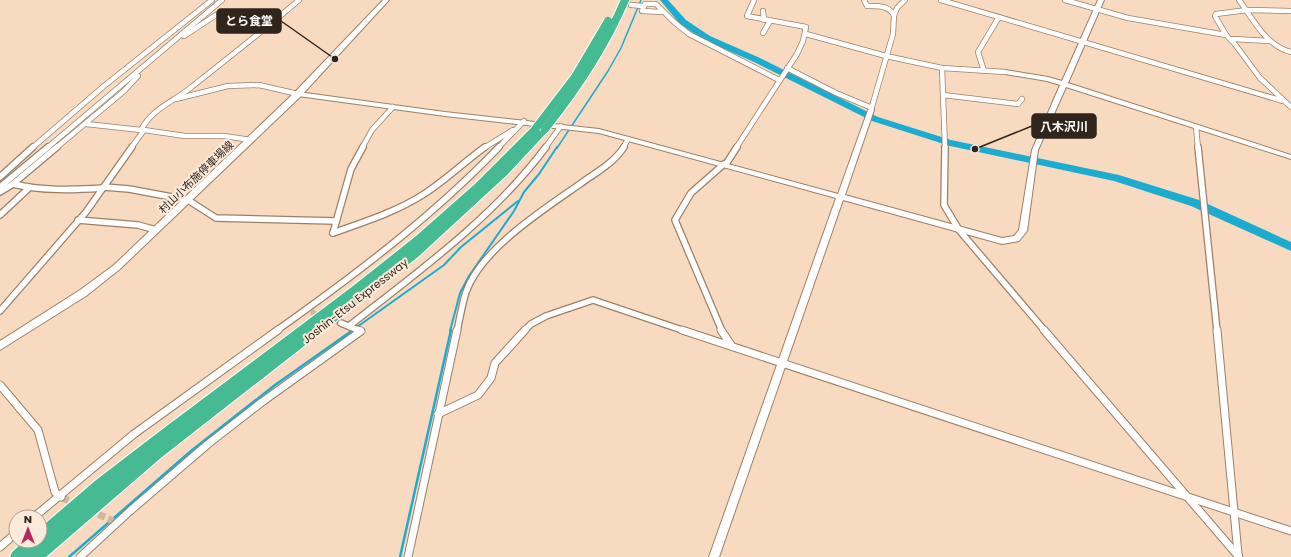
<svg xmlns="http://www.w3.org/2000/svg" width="1291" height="557" viewBox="0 0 1291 557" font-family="Poppins,'Noto Sans JP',sans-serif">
<rect width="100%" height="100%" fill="#f8dac1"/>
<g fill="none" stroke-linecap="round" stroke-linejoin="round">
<!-- stream-far2 -->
<path stroke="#1bacd0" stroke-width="1.5" d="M557,148l51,-77 13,-23 20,-48"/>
<!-- stream-far1 -->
<g stroke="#1bacd0" stroke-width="2">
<path d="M357,327l87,-62 17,-18 57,-46"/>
<path d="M450,331l10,-38 9,-17 45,-65 10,-19 15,-18 18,-27"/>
</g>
<!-- stream -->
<g stroke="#1bacd0" stroke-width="2.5">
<path d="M69,557l122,-106 84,-66 78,-55"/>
<path d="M400,557l51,-227"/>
</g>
<!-- river -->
<path fill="#1bacd0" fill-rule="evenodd" d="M660,0h8l18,20 24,16 50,22 118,59 73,23 168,35 80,25 92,42v9l-100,-45 -77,-25 -164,-35 -78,-25 -118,-59 -50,-22 -24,-16z"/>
<!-- minor-tunnel-far1 -->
<path stroke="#d0b6a0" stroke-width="5.5" stroke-dasharray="5.5 3" stroke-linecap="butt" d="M311,312l30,11"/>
<!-- minor-tunnel -->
<g stroke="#d0b6a0" stroke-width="7" stroke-dasharray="7 3.5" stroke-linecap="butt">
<path d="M62,498l15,6"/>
<path d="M89,510l24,11"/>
</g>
<!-- minor-far2 casing -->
<g stroke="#9b8069" stroke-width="6">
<g id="minor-far2">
<path d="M864,0l3,6c10,0 21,-1 27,9"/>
<path d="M941,0l342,101"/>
<path d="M1065,0l63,18 98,17 8,8 26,35 31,29"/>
<path d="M1239,0c14,19 27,46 52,52"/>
<path d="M631,5l12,1"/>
<path d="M763,11l1,9"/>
<path d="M662,12l-20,-1 3,-7h11l18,18 15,12 90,46"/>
<path d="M763,33l7,-12"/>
<path d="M806,34l80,22 56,12 63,4"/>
<path d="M1226,35l-11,-19 1,-2 31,-4 44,1"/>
<path d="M184,36l32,-21 53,11"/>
<path d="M1233,39l37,2"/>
<path d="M787,68l49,25 36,15"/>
<path d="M942,68l3,80"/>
<path d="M984,71l-6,-19 21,-35"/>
<path d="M943,95l75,9 4,-5"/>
<path d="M176,99l52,-13 31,-1 39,9"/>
<path d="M871,110l22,-76 1,-19 3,-7 8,-8"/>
<path d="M86,124l55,6"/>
<path d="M1196,127l2,21"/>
<path d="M144,130h-3c11,-21 30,-27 48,-41 37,-29 74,-58 110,-89"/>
<path d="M144,130l41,6h39l27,4"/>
<path d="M32,148l72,-62 108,-86"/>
<path d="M47,148l175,-148"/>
<path d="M56,148l68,-57 14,-15"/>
<path d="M131,148l13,-18"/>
<path d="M362,148l10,-18 21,-23"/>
<path d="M484,148l29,-18"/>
<path d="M498,148l26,-27"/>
<path d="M545,148l16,-22"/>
<path d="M623,148l5,-9"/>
<path d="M736,148l61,-94 6,-13 3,-14 -59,-11 7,-16"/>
</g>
</g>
<!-- minor-far1 casing -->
<g stroke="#9b8069" stroke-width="8">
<g id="minor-far1">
<path d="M945,147l-1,58 15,25 86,101"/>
<path d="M1198,147l19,184"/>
<path d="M726,164l11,-17"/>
<path d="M0,177l33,-30"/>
<path d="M13,184l44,-37"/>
<path d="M0,187l48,-40"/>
<path d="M104,187l25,2 59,11 28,18 120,3"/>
<path d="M0,192l13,-8c29,7 60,6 90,4"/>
<path d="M0,215l29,-27"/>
<path d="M78,220l60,5 18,5"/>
<path d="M333,233c31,-11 63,-21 91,-39 22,-14 40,-32 61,-47"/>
<path d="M333,233l18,-64 12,-22"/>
<path d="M0,311l86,-99 46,-65"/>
<path d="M341,323l19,8"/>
<path d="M349,326c69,-54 144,-108 197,-179"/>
<path d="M276,331c79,-56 157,-115 223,-184"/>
<path d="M457,331c3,-13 5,-27 9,-39 15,-43 77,-82 114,-108 15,-11 34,-21 44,-37"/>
<path d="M524,331l7,-7 15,-8 47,-16 92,31"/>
<path d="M722,331l-47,-111 16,-27 33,-29"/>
</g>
</g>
<!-- minor casing -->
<g stroke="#9b8069" stroke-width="9">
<g id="minor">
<path d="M682,330l609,201"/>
<path d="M721,330l10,15"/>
<path d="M1044,330l195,227"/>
<path d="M1217,330l21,224"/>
<path d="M0,385l38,45 17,62 6,5"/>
<path d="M438,414l40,-19 13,-17 4,-15 30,-33"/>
<path d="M34,517l100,-83 144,-104"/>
<path d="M0,547l16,-14"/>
<path d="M80,557l50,-46 78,-67 54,-42 99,-71 -4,-1"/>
<path d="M408,557l49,-227"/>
</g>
</g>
<!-- tertiary casing -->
<g stroke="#9b8069" stroke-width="2">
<path id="tertiary" d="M1098,0h6l-36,83 223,72v4l-225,-72 -28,63 -11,81 -8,10 -17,3 -159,-44 -124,357h-10l127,-359 -237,-65 -154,-17 -147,-20 -3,-2 3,-2 147,20 154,17 239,65 30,-84 3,-2 3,2 -29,85 157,43 12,-2 5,-6 13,-80 28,-65 -13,-4 -42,-7 -3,-2 3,-2 43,7 14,4z"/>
</g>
<!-- secondary casing -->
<g stroke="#9b8069" stroke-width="2">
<path id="secondary" d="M383,0h6l-88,96 -181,173 -34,27 -86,54v-9l80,-51 34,-25 181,-173z"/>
</g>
<!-- motorway casing -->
<g stroke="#fff" stroke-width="2">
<path id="motorway" d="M536,125l4,3 5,-2 5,3 -43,46 -89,82 -256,200 -116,100h-36l2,-5 12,-11h16v-13l56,-48 64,-49 193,-145 63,-50 60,-53 57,-57z"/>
</g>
<!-- minor-far2 -->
<use href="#minor-far2" stroke="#fff" stroke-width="4.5"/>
<!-- minor-far1 -->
<use href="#minor-far1" stroke="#fff" stroke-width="5.5"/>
<!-- minor -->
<use href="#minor" stroke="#fff" stroke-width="7"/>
<!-- tertiary -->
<use href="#tertiary" fill="#fff" fill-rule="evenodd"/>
<!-- secondary -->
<use href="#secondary" fill="#fff" fill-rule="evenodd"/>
<!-- motorway -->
<use href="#motorway" fill="#46ba92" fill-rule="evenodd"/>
<!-- motorway-bridge casing -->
<g stroke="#fff" stroke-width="10" stroke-linecap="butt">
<g id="motorway-bridge">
<path d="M536,128l39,-51 33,-56"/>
<path d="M545,129c32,-40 60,-82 80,-129"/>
</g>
</g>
<!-- motorway-bridge -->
<use href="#motorway-bridge" stroke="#46ba92" stroke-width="8"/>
</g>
<g text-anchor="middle" stroke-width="4" stroke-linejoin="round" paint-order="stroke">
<!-- street labels -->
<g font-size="11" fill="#30251c" stroke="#fceadb">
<text transform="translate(196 177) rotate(-44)" y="4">村山小布施停車場線</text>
<text transform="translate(355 301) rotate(-38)" y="4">Joshin-Etsu Expressway</text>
</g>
</g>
<!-- callouts -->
<path fill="none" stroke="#30251c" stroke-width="1.5" d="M335 59L281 21M975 149L1032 126"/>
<g fill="#30251c" stroke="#fceadb" stroke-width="1.5">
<circle cx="335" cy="59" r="4"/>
<circle cx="975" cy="149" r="4"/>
</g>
<g fill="#30251c" stroke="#30251c" stroke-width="1.5">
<rect x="217" y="9" width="64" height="24" rx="4"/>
<rect x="1032" y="114" width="64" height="24" rx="4"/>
</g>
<g font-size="12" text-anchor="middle" font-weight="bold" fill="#fff">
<text x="249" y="25">とら食堂</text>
<text x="1064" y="131">八木沢川</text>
</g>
<!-- north arrow -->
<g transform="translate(28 529)"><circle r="19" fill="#fceadb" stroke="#aa9b8f"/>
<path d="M0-3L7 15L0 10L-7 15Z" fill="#b7295b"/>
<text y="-6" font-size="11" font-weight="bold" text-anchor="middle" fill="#30251c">N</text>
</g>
</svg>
